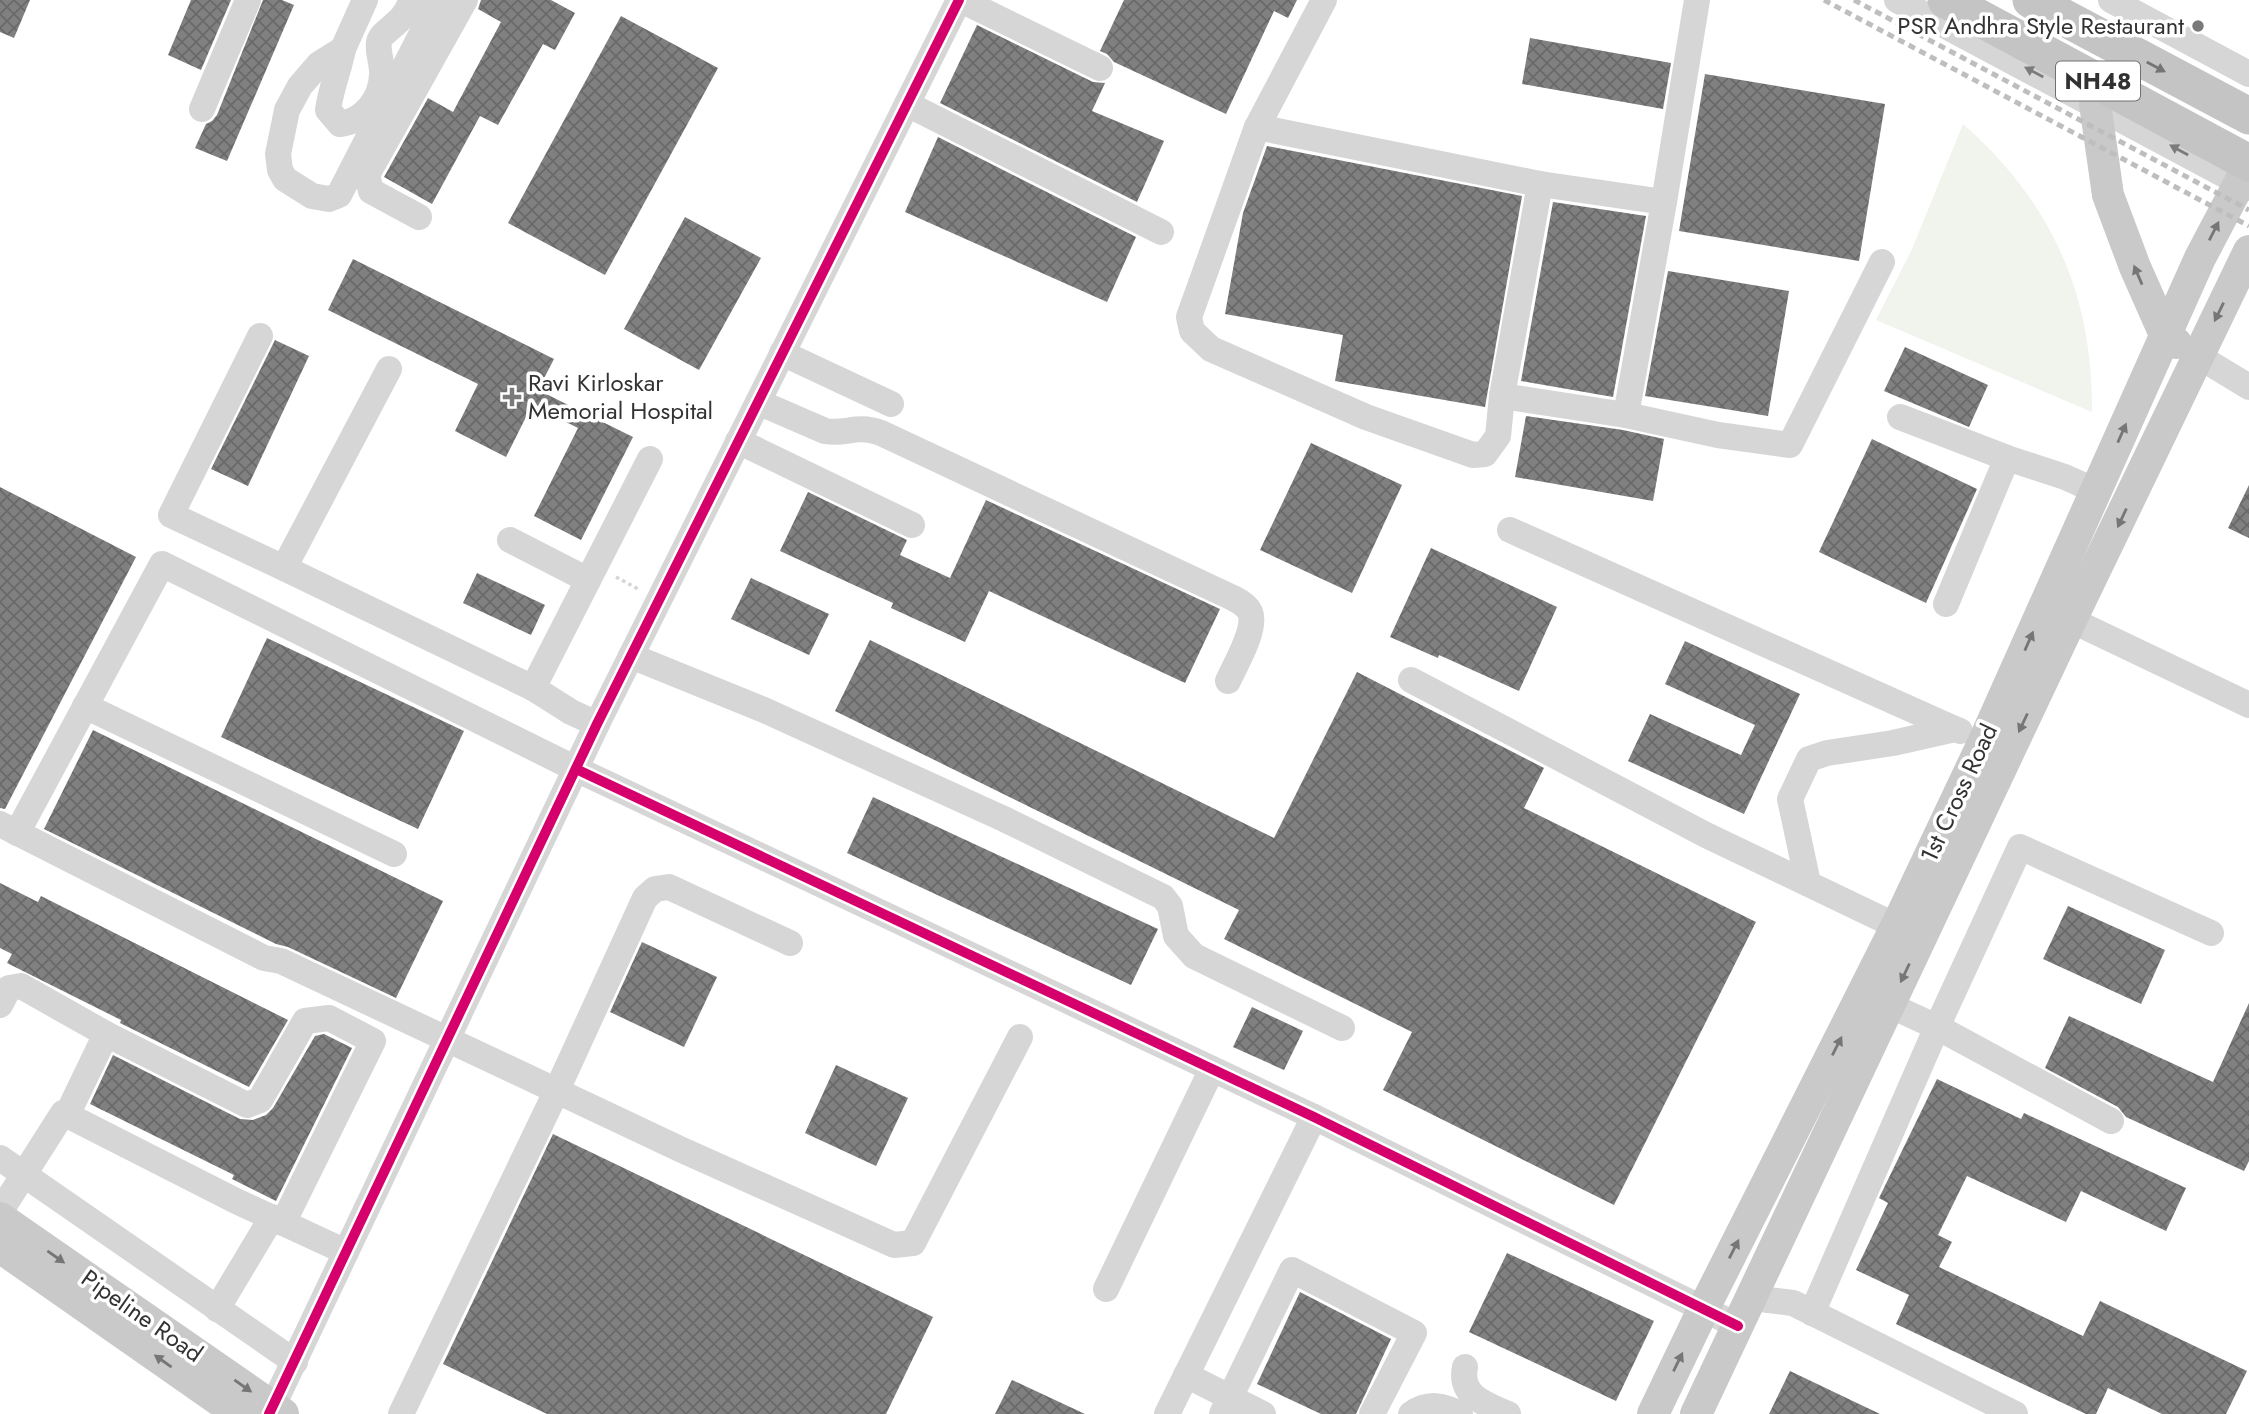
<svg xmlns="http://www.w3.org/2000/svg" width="2249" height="1414" viewBox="0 0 2249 1414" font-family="Jost,sans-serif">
<defs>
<pattern id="building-cross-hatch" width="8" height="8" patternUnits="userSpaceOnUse" patternTransform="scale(1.75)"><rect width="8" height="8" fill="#808080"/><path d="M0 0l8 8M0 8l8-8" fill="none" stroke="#696969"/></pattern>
</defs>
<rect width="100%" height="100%" fill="#fff"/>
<!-- grass -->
<path fill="#f1f4ed" d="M1963,124c89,78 130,171 129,288l-216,-92 36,-71z"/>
<!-- building -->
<g fill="url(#building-cross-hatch)">
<path d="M0,0h30l-16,38 -14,-6z"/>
<path d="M191,0h40l-30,70 -33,-15z"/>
<path d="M263,0h19l12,5 -67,156 -32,-13 11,-24 6,-3 5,-6z"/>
<path d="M481,0h70l24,13 -20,37 -12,-6 -45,81 -18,-9 -48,88 -48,-27 44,-79 25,14 48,-90 -23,-13z"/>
<path d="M1124,0h173l-9,18 -14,-7 -48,103 -112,-52 -7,-8 -7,-3z"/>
<path d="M621,16l97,52 -113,207 -97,-52z"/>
<path d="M977,25l116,57 12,1 -13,28 72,30 -27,61 -197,-99z"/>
<path d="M1530,38l141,25 -8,46 -141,-25z"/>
<path d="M1705,74l180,30 -26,157 -180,-30z"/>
<path d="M938,137l198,100 -29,65 -202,-90z"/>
<path d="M1267,146l255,50 -37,211 -150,-26 8,-46 -118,-21 18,-101z"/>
<path d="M1553,202l93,14 -33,181 -92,-16z"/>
<path d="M685,217l76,41 -62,112 -75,-41z"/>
<path d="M353,259l201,100 -16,31 95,47 -52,103 -47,-24 44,-88 -46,-23 -26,52 -51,-26 23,-47 -150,-74z"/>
<path d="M1668,271l121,20 -21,125 -123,-20z"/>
<path d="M275,340l34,16 -61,130 -37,-17z"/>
<path d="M1905,347l83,38 -19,42 -85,-36z"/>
<path d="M1526,416l97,14 41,9 -11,62 -138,-24z"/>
<path d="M1872,439l105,50 -51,114 -107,-51z"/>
<path d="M1311,443l91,42 -50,108 -92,-43z"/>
<path d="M2249,485v53l-21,-10z"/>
<path d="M0,487l136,70 -131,252 -5,-1z"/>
<path d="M808,492l99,48 -7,15 50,23 36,-78 234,109 -35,74 -196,-92 -24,51 -74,-34 2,-5 -113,-52z"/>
<path d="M1431,548l126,59 -38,84 -80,-36 -1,3 -48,-21z"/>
<path d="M477,573l68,32 -14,30 -68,-32z"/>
<path d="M751,578l78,36 -20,41 -78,-36z"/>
<path d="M267,638l197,93 -46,98 -197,-92z"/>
<path d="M870,640l404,198 83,-166 187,96 -20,40 232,114 -142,283 -231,-115 29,-58 -188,-93 15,-29 -404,-199z"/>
<path d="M1685,641l115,53 -56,120 -116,-53 22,-47 91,41 14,-30 -90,-41z"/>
<path d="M93,730l350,171 -47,97 -108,-51 -12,-3 -232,-115z"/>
<path d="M873,797l285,132 -27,56 -284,-132z"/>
<path d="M0,883l38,19 3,-6 247,124 -39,67 -129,-64 1,-3 -114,-57 5,-9 -12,-6z"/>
<path d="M2068,906l97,44 -24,54 -98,-45z"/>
<path d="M642,942l75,35 -33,70 -74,-35z"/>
<path d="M2249,1003v158l-5,10 -118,-54 -8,-10 -73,-39 24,-52 144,66z"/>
<path d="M1252,1007l51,24 -19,39 -51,-23z"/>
<path d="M324,1034l28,14 -76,153 -44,-22 2,-4 -144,-71 23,-49 127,64 13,1 13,-5 7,-7 42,-72z"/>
<path d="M836,1065l72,33 -32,68 -71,-33z"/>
<path d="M1937,1079l84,40 3,-6 162,75 -20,43 -85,-40 -15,31 -99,-46 -29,59 14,7 -13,25 144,69 17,-35 147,70 -21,43h-64l-54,-26 -12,26h-10l-190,-90 13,-29 -53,-25 32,-67 -9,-5z"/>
<path d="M553,1134l380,183 -47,97h-339l-104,-50z"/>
<path d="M1507,1253l147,68 -38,80 -147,-69z"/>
<path d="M1300,1292l91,47 -35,75h-35l-64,-30z"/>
<path d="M1790,1371l90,43h-111z"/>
<path d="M1012,1380l73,34h-90z"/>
</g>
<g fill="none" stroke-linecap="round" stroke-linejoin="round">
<!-- path -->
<path stroke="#d5d5d5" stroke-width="3.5" stroke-dasharray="3.5 3.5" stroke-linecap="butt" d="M616,577l24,13"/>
<!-- minor -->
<g stroke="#d6d6d6" stroke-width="26">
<path d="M365,0l-22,49 -24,15 -19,22 -13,24 -9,44 2,16 5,9 27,17 17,3 10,-4 100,-195"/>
<path d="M961,0l139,68"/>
<path d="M1324,0l-67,127 283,57 124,18"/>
<path d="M1697,0l-33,202 -38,213 92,20 72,10 92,-183"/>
<path d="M1897,0l352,188"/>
<path d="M2111,0l138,74"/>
<path d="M343,49c-4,21 -12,39 -15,61l12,14c24,-3 41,-25 42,-49 1,-11 -5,-23 -3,-33 3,-13 26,-18 32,-42"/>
<path d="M907,104l254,128"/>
<path d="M202,109l46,-109"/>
<path d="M1257,127l-68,190 3,14 19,18 155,68 107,38 12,-1 13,-18 4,-40 124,19"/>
<path d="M419,217l-48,-26 -4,-16 98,-175"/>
<path d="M260,336l-89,179 113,53"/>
<path d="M782,353l109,51"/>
<path d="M2198,356l51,31"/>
<path d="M389,369l-105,199 249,120"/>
<path d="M1502,396l38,-212"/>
<path d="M758,402l67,29c22,4 30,-7 56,2l352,165c6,3 14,8 17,14 7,17 -15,53 -22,69"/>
<path d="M1900,417l107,41 58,19 31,14"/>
<path d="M738,441l174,84"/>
<path d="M1510,530l445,199"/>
<path d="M510,540l78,40"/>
<path d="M1946,604l61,-146"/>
<path d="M2071,620l178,85"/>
<path d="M631,656l133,54 240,109 159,78 7,9 6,30 18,20 148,72"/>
<path d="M1411,680l295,155 209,100"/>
<path d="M85,706l309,148"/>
<path d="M597,724l-26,-12 -38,-24 117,-229"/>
<path d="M0,824l264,134 17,3 401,189 212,95 19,-2 107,-206"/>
<path d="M17,833l145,-269 414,205 738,348 424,209"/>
<path d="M1808,883l-18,-84 19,-40 18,-6 66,-10 62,-14 5,2"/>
<path d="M0,1005l9,-17 12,-2 85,48"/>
<path d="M67,1115l39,-81 141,71 13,-5 45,-79 24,-3 44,23 -90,182"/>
<path d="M2111,1121l-174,-94 83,-180 191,86"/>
<path d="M0,1158l295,204"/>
<path d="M0,1212l63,-99 173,88 110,51"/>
<path d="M1106,1289l106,-220"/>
<path d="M1751,1298l42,5 222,111"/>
<path d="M217,1309l55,-92"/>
<path d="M1812,1313l125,-286 -48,-22"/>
<path d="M1465,1367c-6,29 20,37 43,47"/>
<path d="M1186,1375l77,39"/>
<path d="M269,1414l328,-690 362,-724"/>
<path d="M401,1414l156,-324 88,-192 10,-9 14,-2 121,56"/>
<path d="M1167,1414l147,-297"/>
<path d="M1222,1414l70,-144 122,63 -42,81"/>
<path d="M1411,1414c17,-12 32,-9 49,0"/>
</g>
<!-- major -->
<g stroke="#c9c9c9" stroke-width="32">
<path d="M2095,104l13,91 27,72 31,70 10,6"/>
<path d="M0,1218l283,196"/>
<path d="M0,1247l239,167"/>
<path d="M1653,1414l50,-104 194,-385 87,-184 216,-483 49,-93"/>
<path d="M1696,1414l375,-794 178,-369"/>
</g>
<!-- highway -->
<g stroke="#c4c4c4" stroke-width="37">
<path d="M1946,0l303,163"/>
<path d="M2031,0l218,116"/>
</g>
<!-- rail -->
<g stroke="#bebebe" stroke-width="5" stroke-dasharray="7 5" stroke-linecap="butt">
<path d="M1824,0l425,226"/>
<path d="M1854,0l395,210"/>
</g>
<!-- cycleway casing -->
<g stroke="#fff" stroke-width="15">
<g id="cycleway">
<path d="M576,769l738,348 424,209"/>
<path d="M269,1414l328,-690 362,-724"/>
</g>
</g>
<!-- cycleway -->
<use href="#cycleway" stroke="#d6006c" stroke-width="10"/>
</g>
<!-- one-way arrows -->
<defs><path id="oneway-solid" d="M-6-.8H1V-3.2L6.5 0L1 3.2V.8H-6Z" transform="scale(1.75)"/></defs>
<use fill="#747474" href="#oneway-solid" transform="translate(2156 67) rotate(28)"/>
<g fill="#7c7c7c">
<use href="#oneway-solid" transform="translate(2034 72) rotate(-152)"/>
<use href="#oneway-solid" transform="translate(2179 150) rotate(-151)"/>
</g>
<g fill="#767676">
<use href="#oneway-solid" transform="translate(2214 231) rotate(-63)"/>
<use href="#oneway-solid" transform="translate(2138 275) rotate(-113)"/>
<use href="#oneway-solid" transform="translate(2219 312) rotate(116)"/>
<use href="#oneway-solid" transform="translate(2122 433) rotate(-66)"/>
<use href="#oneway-solid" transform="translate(2122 518) rotate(115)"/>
<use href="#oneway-solid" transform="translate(2029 641) rotate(-66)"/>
<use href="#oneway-solid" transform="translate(2023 723) rotate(115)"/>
<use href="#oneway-solid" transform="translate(1905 973) rotate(115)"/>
<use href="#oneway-solid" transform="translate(1837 1046) rotate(-63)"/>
<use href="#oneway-solid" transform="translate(1734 1249) rotate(-63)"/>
<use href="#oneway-solid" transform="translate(56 1257) rotate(35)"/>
<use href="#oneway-solid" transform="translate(163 1361) rotate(-145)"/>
<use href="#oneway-solid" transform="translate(1678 1362) rotate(-64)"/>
<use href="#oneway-solid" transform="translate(243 1386) rotate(35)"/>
</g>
<!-- markers -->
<g fill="#7a7a7a" stroke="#fff" stroke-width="2.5">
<circle cx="2198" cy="26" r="7"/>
<path d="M508.5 386.5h7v7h7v7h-7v7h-7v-7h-7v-7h7z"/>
</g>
<g text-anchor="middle" stroke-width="7" stroke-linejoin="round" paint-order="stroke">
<!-- shield labels -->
<rect fill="#fff" stroke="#707070" stroke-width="2" x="2056" y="61.5" width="84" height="39" rx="5"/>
<g font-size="23" font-weight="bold" fill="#323232">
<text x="2098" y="89">NH48</text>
</g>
<!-- poi labels -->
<g font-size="24" fill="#323232" stroke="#fff" text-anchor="end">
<text x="2184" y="34">PSR Andhra Style Restaurant</text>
<text x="528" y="391" text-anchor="start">Ravi Kirloskar<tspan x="528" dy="28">Memorial Hospital</tspan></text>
</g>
<!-- street labels -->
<g font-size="24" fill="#323232" stroke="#fff">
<text transform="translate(1959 793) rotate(-65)" y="8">1st Cross Road</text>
<text transform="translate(142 1316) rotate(35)" y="8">Pipeline Road</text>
</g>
</g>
</svg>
